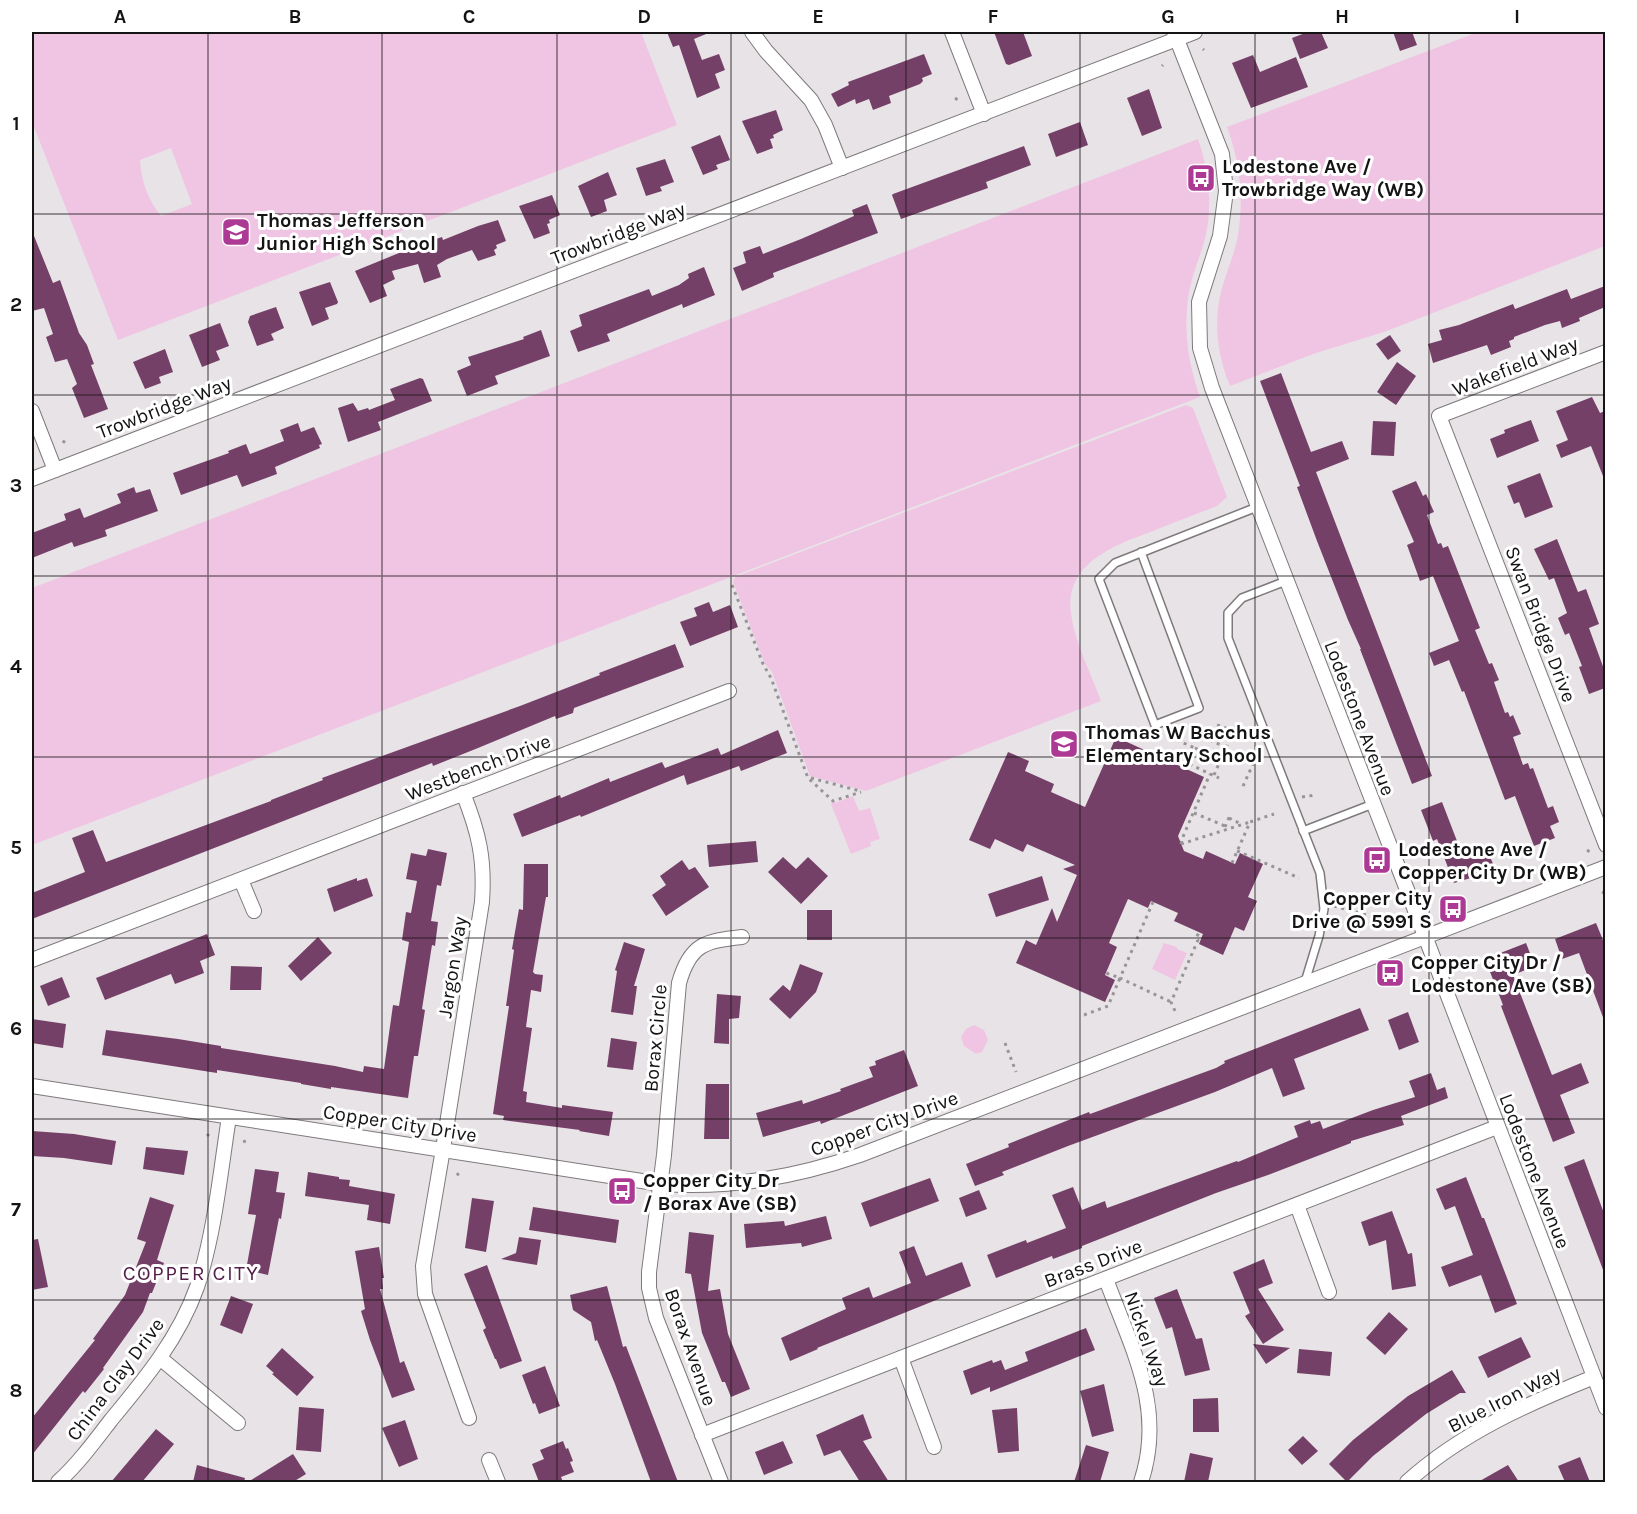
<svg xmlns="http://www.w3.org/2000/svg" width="1637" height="1514" viewBox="0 0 1637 1514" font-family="Karla,sans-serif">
<rect width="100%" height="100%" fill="#e8e3e7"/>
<!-- green -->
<g fill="#f0c5e3" fill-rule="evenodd">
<path d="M32,32h609l36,93 -559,215 -86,-218zM171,148l21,56 -31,12c-13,-16 -20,-35 -21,-56z"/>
<path d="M1478,32h127v214l-221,86 -71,22 -83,32c-13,-31 -17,-66 -8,-98 5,-18 13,-35 16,-53 6,-37 2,-73 -11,-108z"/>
<path d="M1198,139c11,32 15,67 7,100 -5,18 -13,35 -16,54 -6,36 -1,70 11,104l-1168,448v-257z"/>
<path d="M1186,405l7,3 34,89 -10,9c-21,8 -42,16 -64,25 -38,14 -89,32 -82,83 4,29 20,59 30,87l-235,90 -56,-15 -38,-104 -7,-8 -32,-82 2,-5z"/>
<path d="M853,796l6,15 11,-3 10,31 -10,3 1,4 -20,8 -20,-50 2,-3 2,2z"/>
<path d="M1164,943l13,4v2l10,4 -12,27 -23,-11z"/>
<path d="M974,1025l10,5 4,10 -6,12 -6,2 -12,-8 -3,-9 5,-8z"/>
</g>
<!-- building -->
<g fill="#754067">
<path d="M667,32h44l-17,7 8,21 17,-6 6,16 -10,4 5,14 -23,10 -18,-53 -6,2z"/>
<path d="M994,32h29l9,24 -23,9 -3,-1z"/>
<path d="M1308,32h13l7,16 -28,11 -8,-21z"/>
<path d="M1393,32h19l5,13 -17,6z"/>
<path d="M924,54l8,20 -10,4 1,3 -3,3 -31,12 2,7 -18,7 -4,-11 -13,5 -1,-5 -17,8 -7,-13 18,-9 -1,-3z"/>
<path d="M1253,55l7,17 36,-15 12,30 -57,21 -19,-45z"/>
<path d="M1149,89l13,39 -20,8 -15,-38z"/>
<path d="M776,110l7,20 -10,5 1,3 -4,1 3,9 -16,6 -15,-33z"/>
<path d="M1080,122l8,23 -32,12 -8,-23z"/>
<path d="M720,135l10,25 -14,5 2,4 -15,6 -12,-28z"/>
<path d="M1024,146l7,19 -45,17 2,6 -87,31 -9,-24 1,-1z"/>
<path d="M665,159l9,23 -14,5 2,4 -16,5 -10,-28z"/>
<path d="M608,172l9,23 -13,5 3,11 -16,6 -13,-31z"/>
<path d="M552,195l8,20 -11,5 1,3 -3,1 3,9 -16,6 -15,-33z"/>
<path d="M867,204l11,29 -105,40 1,4 -32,14 -9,-23 13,-5 -3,-11 17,-6 3,8 38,-15 53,-23 -2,-6z"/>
<path d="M498,220l8,21 -10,4 1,3 -3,2 2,5 -18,6 -6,-11 -25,9 -10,6 4,12 -17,6 -6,-19 -26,7 3,8 -12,6 4,11 -17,7 -15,-32 66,-27 21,-7 1,3 35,-14z"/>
<path d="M32,231l21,52 7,-3 19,53 8,12 7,19 -3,1 17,44 -24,9 -12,-30 5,-4 -10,-25 -12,3 -9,-25 7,-3 -9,-26 -12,3z"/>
<path d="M704,267l11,28 -32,13 -1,-4 -75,30 3,7 -32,11 -8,-21 12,-5 -3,-11 70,-26 3,7 27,-11 10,-7 -1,-4z"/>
<path d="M330,282l8,20 -1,2 -12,4 4,11 -17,7 -13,-34z"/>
<path d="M1605,286v21l-26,11 1,3 -18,7 -2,-7 -15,4 -31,12v2l-5,2 2,6 -20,8 -4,-10 -54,18 -5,-19 14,-4 -3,-10 20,-5 54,-21 2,5 52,-20 4,10z"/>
<path d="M276,307l8,21 -13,6 3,6 -17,6 -9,-24 2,-6z"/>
<path d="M220,323l9,23 -13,5 4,9 -18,7 -13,-32z"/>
<path d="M541,330l9,26 -55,20 3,8 -31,12 -10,-25 14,-6 -3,-8 56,-18 -1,-2z"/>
<path d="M1390,335l11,16 -13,9 -12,-16z"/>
<path d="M165,349l8,23 -14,5 2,6 -16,6 -12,-27z"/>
<path d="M1397,362l19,14 -20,29 -19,-13z"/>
<path d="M1281,373l30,79 31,-11 7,18 -33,13 116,304 -20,8 -52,-135h1l-13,-29 -31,-79 -20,-54 3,-1 -40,-105z"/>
<path d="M420,378l3,1 9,22 -54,21 3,8 -33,12 -10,-34 15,-5 5,8 10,-3 1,2 26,-10 -5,-11z"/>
<path d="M1592,397l8,16 5,-2v70l-14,-35 -30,12 -5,-13 12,-5 -12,-29z"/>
<path d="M1531,420l8,21 -42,17 -7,-19 15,-6 -1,-3z"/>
<path d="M1373,421l23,1 -2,34 -23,-1z"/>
<path d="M298,423l3,9 13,-5 8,17 -3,1 1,3 -45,19 2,7 -35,13 -5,-12 -56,20 -8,-22 56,-20 -1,-2 18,-7 4,10 34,-13 -4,-11z"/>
<path d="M1540,473l13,34 -28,11 -6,-16 -5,2 -7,-18z"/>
<path d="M1416,481l7,15 3,-2 8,18 -7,3 11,29 3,-1 2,5 5,-2 32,82 -5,2 14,34 3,-1 7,17 -5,2 11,31 3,-1 2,5 3,-2 8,19 -8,3 10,28 5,-2 2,6 3,-1 15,40 5,-2 6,16 -9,4 5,12 -21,8 -19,-50 -10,4 -41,-109 -2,1 -13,-32 -15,6 -5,-13 30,-12 -26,-65 -13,5 -13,-36 7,-3 -22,-51z"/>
<path d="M134,487l2,6 14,-4 8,22 -53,19 2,6 -33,11 -2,-5 -40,16v-25l34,-13 -2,-6 16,-6 4,10 37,-15 -4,-9z"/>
<path d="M1557,539l21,53 8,-3 13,35 -10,4 16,44v16l-16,6 -10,-27 3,-1 -13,-33 -4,2 -7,-17 9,-5 -13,-35 -5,2 -15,-31z"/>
<path d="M709,602l4,10 17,-7 8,22 -48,19 -10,-24 17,-6 -3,-8z"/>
<path d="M675,644l9,23 -110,41 -1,5 -17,6 -1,-3 -77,32 -45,18 -1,-3 -400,156v-26l53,-21 -13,-34 21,-8 13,32 165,-61v-1l52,-20 -1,-2 38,-14 160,-58 80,-31 -1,-2z"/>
<path d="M778,730l9,23 -46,18 -2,-5 -52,19 -3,-10 -103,42 -1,-2 -58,22 -9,-23 47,-19 1,3 48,-20 1,4 52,-20 3,6 53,-20 3,7z"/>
<path d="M1116,737l88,40 -26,59 6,15 19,8 3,-8 29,13 5,-11 23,11 -15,33 9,4 -13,30 -9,-4 -12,28 -24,-11 4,-10 -29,-13 4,-8 -27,-12 -3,7 -20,-9 -19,44 8,4 -12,28 10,5 -10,22 -89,-39 10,-23 10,5 16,-37 5,14 20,-47 -14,-6 12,-4 -48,-21 -4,8 -28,-13 -5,10 -21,-9 39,-88 21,9 -4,10 29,13 -3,8 34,15z"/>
<path d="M1442,802l20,52 23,-9 9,21 -9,3 2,4 -33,10 -17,-44 -4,2 -12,-31z"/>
<path d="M756,841l2,21 -49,5 -2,-22z"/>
<path d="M428,849l19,4 -6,33 -4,-1 -6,36 7,1 -3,24 -3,-1 -10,64 3,1 -7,46h-4l-6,42 -77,-11v2l-30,-5v-1l-84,-13v3l-115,-18 4,-25 72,9 43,7v2l114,18 28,6 1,-6 20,3 9,-64 6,1 10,-64 -7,-2 4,-28 5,1 6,-32 -11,-2 5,-26 15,3z"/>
<path d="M783,857l13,12 12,-12 20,19 -27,28 -33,-32z"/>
<path d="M682,860l7,10 6,-3 14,20 -43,29 -14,-21 14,-10 -6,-9z"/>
<path d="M524,864h24v33h-2l-13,75 2,2 8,1 -2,17 -10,-2 -5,37 6,1 -9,63 4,1 -1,10 36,6v-3l51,7 -4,24 -30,-5 1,-1 -77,-10 1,-4 -11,-2 16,-108h-3l8,-56 -2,-1 7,-40 4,1z"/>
<path d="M1042,876l7,24 -53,17 -8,-23z"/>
<path d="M357,878v3l10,-3 6,18 -39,16 -7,-23z"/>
<rect x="807" y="910" width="25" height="30"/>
<path d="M1596,923l9,22 -1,75 -25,-67 -17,6 -7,-20z"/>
<path d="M207,934l8,21 -15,6 4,12 -29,11 -4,-10 -66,26 -9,-22z"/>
<path d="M318,937l14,16 -31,28 -13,-15z"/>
<path d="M624,942l21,7 -11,37h3l-4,29 -22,-3 6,-41 -2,-1z"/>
<path d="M1526,943l9,23 -22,9 39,100 29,-12 8,20 -29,12 15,38 -22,9 -52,-136 2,-1 -18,-46z"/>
<path d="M800,964l23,9 -7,19 -26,27 -21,-20 14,-14 7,6z"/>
<path d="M231,966l31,1 -1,23h-31z"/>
<path d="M62,977l8,20 -22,9 -8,-20z"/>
<path d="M717,994l24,2 -2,22 -10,1v25l-15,-1z"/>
<path d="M1360,1008l9,22 -75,29 11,30 -22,8 -11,-29 -57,24 -147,54 -66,26 2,3 -29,11 -9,-22 43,-17 -1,-3 81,-32 1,2 126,-46 9,-5 -1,-2z"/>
<path d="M1408,1012l11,30 -20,8 -11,-30z"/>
<path d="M32,1019l34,5 -3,24 -31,-5z"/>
<path d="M611,1038l26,4 -4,28 -26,-3z"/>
<path d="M904,1050l14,36 -97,38 -1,-3 -57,16 -7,-24 46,-13 1,4 38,-13 -1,-2 33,-12 -4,-10 7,-2 -1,-4z"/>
<path d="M1431,1073l6,17 8,-3 3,11 -47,18 3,9 -53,16v2l-83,32 -52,18 -134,53v2l-29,11 -1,-3 -56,22 -9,-23 39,-15 1,3 39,-15 -14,-33 21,-8 9,23 23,-9 2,7 130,-47 1,1 60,-25 -4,-11 16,-6 1,4 9,-3 3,8 50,-19 42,-13 -6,-16z"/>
<path d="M706,1084h23v55h-25z"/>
<path d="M32,1131l42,3 42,7 -4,24 -48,-7 -32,-2z"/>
<path d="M146,1147l42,4 -4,24 -41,-6z"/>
<path d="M1584,1159l21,57v59l-41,-108z"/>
<path d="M255,1169l24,3 -3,20 9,1 -4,26 -2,-1 -11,57 -22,-5 10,-55 -8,-1z"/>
<path d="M308,1172l31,5v2l11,1 -1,6 46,8 -5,30 -23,-4 2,-15 -64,-9z"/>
<path d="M1466,1177l16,41h2l33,86 -22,9 -14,-38 -32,12 -8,-20 32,-12 -18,-49 -10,4 -9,-21z"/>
<path d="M930,1178l9,23 -69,26 -9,-24z"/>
<path d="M979,1190l8,19 -21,8 -7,-19z"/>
<path d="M150,1197l24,8 -17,55 7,3 -12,30h-2l-7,19 -40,56 1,1 -19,24 -2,-2 -51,64v-37l63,-78 -2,-1 32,-44 21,-53 -9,-3z"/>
<path d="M472,1198l22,3 -8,51 -21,-4z"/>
<path d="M533,1207l86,13 -3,23 -87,-13z"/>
<path d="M1392,1211l16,43 4,-1 4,33 -24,4 -6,-50 -17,6 -8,-24z"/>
<path d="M826,1216l6,23 -30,8 -1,-4 -55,5 -2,-24 40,-3 1,5z"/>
<path d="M689,1232l25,3 -6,56 12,-2 8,45 22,55 -19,8 -6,-15h-3l-20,-49 -11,-59 -6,-1z"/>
<path d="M519,1237l22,3 -4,25 -36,-6 15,-6z"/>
<path d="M38,1239l10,48 -16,3v-50z"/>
<path d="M914,1246l12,30 36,-14 9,24 -154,62 1,1 -28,12 -9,-23 65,-29 -4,-11 27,-11 4,11 38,-15 -12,-31z"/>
<path d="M379,1247l5,31h-2l1,11h-3l20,74 4,-2 11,29 -23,8 -22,-58 -9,-29 4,-2 -10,-58z"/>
<path d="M1264,1259l9,24 -15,6 26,41 -21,14 -18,-28 5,-3 -17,-41z"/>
<path d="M487,1265l35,96 -22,8 -4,-10h-1l-12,-29 3,-2 -22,-54z"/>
<path d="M607,1286l16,61 3,-1 52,136h-27l-36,-98 -18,-44 -2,1 -4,-19 -18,-12 -3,-15z"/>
<path d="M1177,1289l19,50 6,-1 8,32 -25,6 -13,-49 -6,2 -12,-31z"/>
<path d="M231,1296l22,8 -11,30 -22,-9z"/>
<path d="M1389,1312l19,17 -23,26 -19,-17z"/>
<path d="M1086,1328l9,22 -105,42v-5l-19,8 -8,-24 29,-11 1,3 8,-3 4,10 23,-9 -3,-9z"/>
<path d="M1521,1337l10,20 -43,21 -10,-21z"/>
<path d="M1253,1344l37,4 -24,16z"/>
<path d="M282,1348l32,29 -17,19 -25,-22 2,-1 -8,-7z"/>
<path d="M1299,1349l33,3 -2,24 -33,-3z"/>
<path d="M545,1366l15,40 -21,8 -4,-11 -2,1 -11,-29z"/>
<path d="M1452,1370l14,23h-6l-34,21 -53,42 -26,26 -18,-18 24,-24 55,-44z"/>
<path d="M1104,1384l10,47 -22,6 -12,-46z"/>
<path d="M1218,1398l1,34h-26v-33z"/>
<path d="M299,1407l25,2 -3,43 -25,-2z"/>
<path d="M1017,1408l2,43 -21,2 -6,-43z"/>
<path d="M863,1414l9,24 -9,3 26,41h-29l-20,-32 -16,6 -8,-21z"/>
<path d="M405,1420l13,39 -19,8 -17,-39z"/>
<path d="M156,1429l18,15 -32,38h-31z"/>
<path d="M1303,1436l15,15 -16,14 -14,-15z"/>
<path d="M563,1441l3,8 2,-1 5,13 -3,1 4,10 -13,5 2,5h-24l-7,-18 12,-5 -4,-9z"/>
<path d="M783,1441l10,22 -29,12 -9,-23z"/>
<path d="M1086,1445l23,7 -9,30h-26z"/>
<path d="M1190,1453l23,5 -5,24h-24z"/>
<path d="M293,1454l13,20 -13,8h-45z"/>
<path d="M1580,1457l10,25h-25l-7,-16z"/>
<path d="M197,1465l48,13 -1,4h-51z"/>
<path d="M1508,1465l11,17h-41z"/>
</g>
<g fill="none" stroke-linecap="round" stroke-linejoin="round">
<!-- lane casing -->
<g stroke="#7e7a7c" stroke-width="10">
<g id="lane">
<path d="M1141,552l58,156 -44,17 -56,-146 16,-16 142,-56"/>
<path d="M1286,581l-44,17 -14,15v25l92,235 4,36 -5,27 -14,46"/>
<path d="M1303,831l70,-27"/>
</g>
</g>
<!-- street casing -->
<g stroke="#7e7a7c" stroke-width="16">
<g id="street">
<path d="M752,32l14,19 45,49 14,25 17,43"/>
<path d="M952,32l32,82"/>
<path d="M1174,32l48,122 4,37 -6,45 -21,66 1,46 12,40 213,548 181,472"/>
<path d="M1606,352l-167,64 167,429"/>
<path d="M32,411l23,59"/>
<path d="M32,479l1163,-447"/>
<path d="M463,793c16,40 22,66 19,109l-39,247 -20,117 2,28 44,124"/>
<path d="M241,880l13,31"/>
<path d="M32,960l697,-269"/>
<path d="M32,1086l629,98c68,5 135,-7 199,-29l746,-288"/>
<path d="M1297,1205l32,87"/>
<path d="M1106,1279c25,69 60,128 35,203"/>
<path d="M160,1358l78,65"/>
<path d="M901,1358l33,89"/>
<path d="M702,1435l795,-308"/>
<path d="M489,1460l9,22"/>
<path d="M58,1482c20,-18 36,-40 53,-62 34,-41 68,-82 86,-133 18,-55 23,-113 32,-170"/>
<path d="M721,1482l-65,-164 -7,-30v-16l15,-117 15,-172c11,-39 26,-42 63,-46"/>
<path d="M1407,1482c54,-49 120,-78 187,-105"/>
</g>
</g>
<!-- path -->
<g stroke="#989497" stroke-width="3" stroke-dasharray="3 4.5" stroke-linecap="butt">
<path d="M1203,49l1,1"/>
<path d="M1162,66l1,-1"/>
<path d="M955,98l3,2"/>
<path d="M63,443l2,-3"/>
<path d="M732,585l31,79 8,14 37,100 25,23 28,-9"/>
<path d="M1217,725l17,6"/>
<path d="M1170,737l25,11 -6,16 30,14"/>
<path d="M1210,740l17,8"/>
<path d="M1195,748l26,12"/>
<path d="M1214,775l24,-54"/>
<path d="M811,778l49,13"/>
<path d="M1243,786l11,-24"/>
<path d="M1302,797l13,-2"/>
<path d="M1194,813l31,13"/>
<path d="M1229,818l12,6"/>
<path d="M1225,827l5,-12"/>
<path d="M1181,844l1,-5 28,-65"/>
<path d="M1181,844l69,-22"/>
<path d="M1587,850l3,2"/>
<path d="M1237,851l62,27"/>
<path d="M1232,863l18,-41 24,-8"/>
<path d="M1603,894l1,-4"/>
<path d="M1153,902l-33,76 51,24"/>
<path d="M1334,906l62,17"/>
<path d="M1175,1011l-4,-9 27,-62 -2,-1 3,-7"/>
<path d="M1084,1015l24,-9 12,-28 -14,-5"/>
<path d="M1005,1043l11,29"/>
<path d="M464,1131l2,-1"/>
<path d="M207,1136l2,-2"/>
<path d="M244,1140l1,3"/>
<path d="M457,1173l2,3"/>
</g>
<!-- lane -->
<use href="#lane" stroke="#fff" stroke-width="7"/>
<!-- street -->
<use href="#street" stroke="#fff" stroke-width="14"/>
</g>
<!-- grid -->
<path fill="none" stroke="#151415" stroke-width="1.5" stroke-opacity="0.55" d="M208,32v1450M382,32v1450M557,32v1450M731,32v1450M906,32v1450M1080,32v1450M1255,32v1450M1429,32v1450M32,214h1574M32,395h1574M32,576h1574M32,757h1574M32,938h1574M32,1119h1574M32,1300h1574"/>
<!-- icons -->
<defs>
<g id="bus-square" transform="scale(1.5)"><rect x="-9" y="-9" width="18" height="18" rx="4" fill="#ac3993" stroke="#fff"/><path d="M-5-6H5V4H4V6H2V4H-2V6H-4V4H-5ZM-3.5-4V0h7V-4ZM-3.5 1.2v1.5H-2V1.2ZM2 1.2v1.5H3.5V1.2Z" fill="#fff"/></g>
<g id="school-square" transform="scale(1.5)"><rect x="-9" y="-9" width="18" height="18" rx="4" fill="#ac3993" stroke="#fff"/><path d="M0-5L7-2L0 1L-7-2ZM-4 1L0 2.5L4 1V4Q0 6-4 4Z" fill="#fff"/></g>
</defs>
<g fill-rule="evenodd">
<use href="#bus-square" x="1201" y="178"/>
<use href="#school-square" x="236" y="232"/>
<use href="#school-square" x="1064" y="744"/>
<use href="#bus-square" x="1377" y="860"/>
<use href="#bus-square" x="1453" y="909"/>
<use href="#bus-square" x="1390" y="973"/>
<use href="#bus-square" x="622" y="1191"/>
</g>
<g text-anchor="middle" stroke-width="6" stroke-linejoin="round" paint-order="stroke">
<!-- poi labels -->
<g font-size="20" font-weight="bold" fill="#151415" stroke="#fff" text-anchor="start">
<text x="1222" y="173">Lodestone Ave /<tspan x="1222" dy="23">Trowbridge Way (WB)</tspan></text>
<text x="257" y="227">Thomas Jefferson<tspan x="257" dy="23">Junior High School</tspan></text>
<text x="1085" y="739">Thomas W Bacchus<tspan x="1085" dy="23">Elementary School</tspan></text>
<text x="1398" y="856">Lodestone Ave /<tspan x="1398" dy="23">Copper City Dr (WB)</tspan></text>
<text x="1432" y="905" text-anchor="end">Copper City<tspan x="1432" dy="23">Drive @ 5991 S</tspan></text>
<text x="1411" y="969">Copper City Dr /<tspan x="1411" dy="23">Lodestone Ave (SB)</tspan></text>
<text x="643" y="1187">Copper City Dr<tspan x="643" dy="23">/ Borax Ave (SB)</tspan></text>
</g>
<!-- street labels -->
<g font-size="20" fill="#151415" stroke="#fff">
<text transform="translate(618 233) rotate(-21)" y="7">Trowbridge Way</text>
<text transform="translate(1515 366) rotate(-21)" y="7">Wakefield Way</text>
<text transform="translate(164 407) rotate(-21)" y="7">Trowbridge Way</text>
<text transform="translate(1541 624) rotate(69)" y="7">Swan Bridge Drive</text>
<text transform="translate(1360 718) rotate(69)" y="7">Lodestone Avenue</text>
<text transform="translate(478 767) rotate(-21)" y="7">Westbench Drive</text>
<text transform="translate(452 967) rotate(-81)" y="7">Jargon Way</text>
<text transform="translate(655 1038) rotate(-85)" y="7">Borax Circle</text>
<text transform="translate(400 1123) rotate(9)" y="7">Copper City Drive</text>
<text transform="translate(884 1123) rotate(-20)" y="7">Copper City Drive</text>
<text transform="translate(1535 1171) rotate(69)" y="7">Lodestone Avenue</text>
<text transform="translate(1093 1263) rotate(-21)" y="7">Brass Drive</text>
<text transform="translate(1147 1339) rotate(71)" y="7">Nickel Way</text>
<text transform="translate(691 1347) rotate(71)" y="7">Borax Avenue</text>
<text transform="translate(115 1379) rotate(-53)" y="7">China Clay Drive</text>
<text transform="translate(1504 1399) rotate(-27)" y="7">Blue Iron Way</text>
</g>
<!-- neighbourhood labels -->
<g font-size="21" letter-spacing="1.5" fill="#541d48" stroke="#fff">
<text x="191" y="1280">COPPER CITY</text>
</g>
</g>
<!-- border -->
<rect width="1637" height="1514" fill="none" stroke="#ffffff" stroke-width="66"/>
<rect x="33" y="33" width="1571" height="1448" fill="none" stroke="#151415" stroke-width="2"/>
<g font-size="20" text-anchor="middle" font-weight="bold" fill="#151415">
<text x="120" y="23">A</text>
<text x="295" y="23">B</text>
<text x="469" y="23">C</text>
<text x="644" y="23">D</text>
<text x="818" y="23">E</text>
<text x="993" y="23">F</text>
<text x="1168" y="23">G</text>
<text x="1342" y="23">H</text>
<text x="1517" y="23">I</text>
<text x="16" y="130">1</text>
<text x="16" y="311">2</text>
<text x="16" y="492">3</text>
<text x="16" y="673">4</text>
<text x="16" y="854">5</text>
<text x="16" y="1035">6</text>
<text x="16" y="1216">7</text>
<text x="16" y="1397">8</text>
</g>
</svg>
